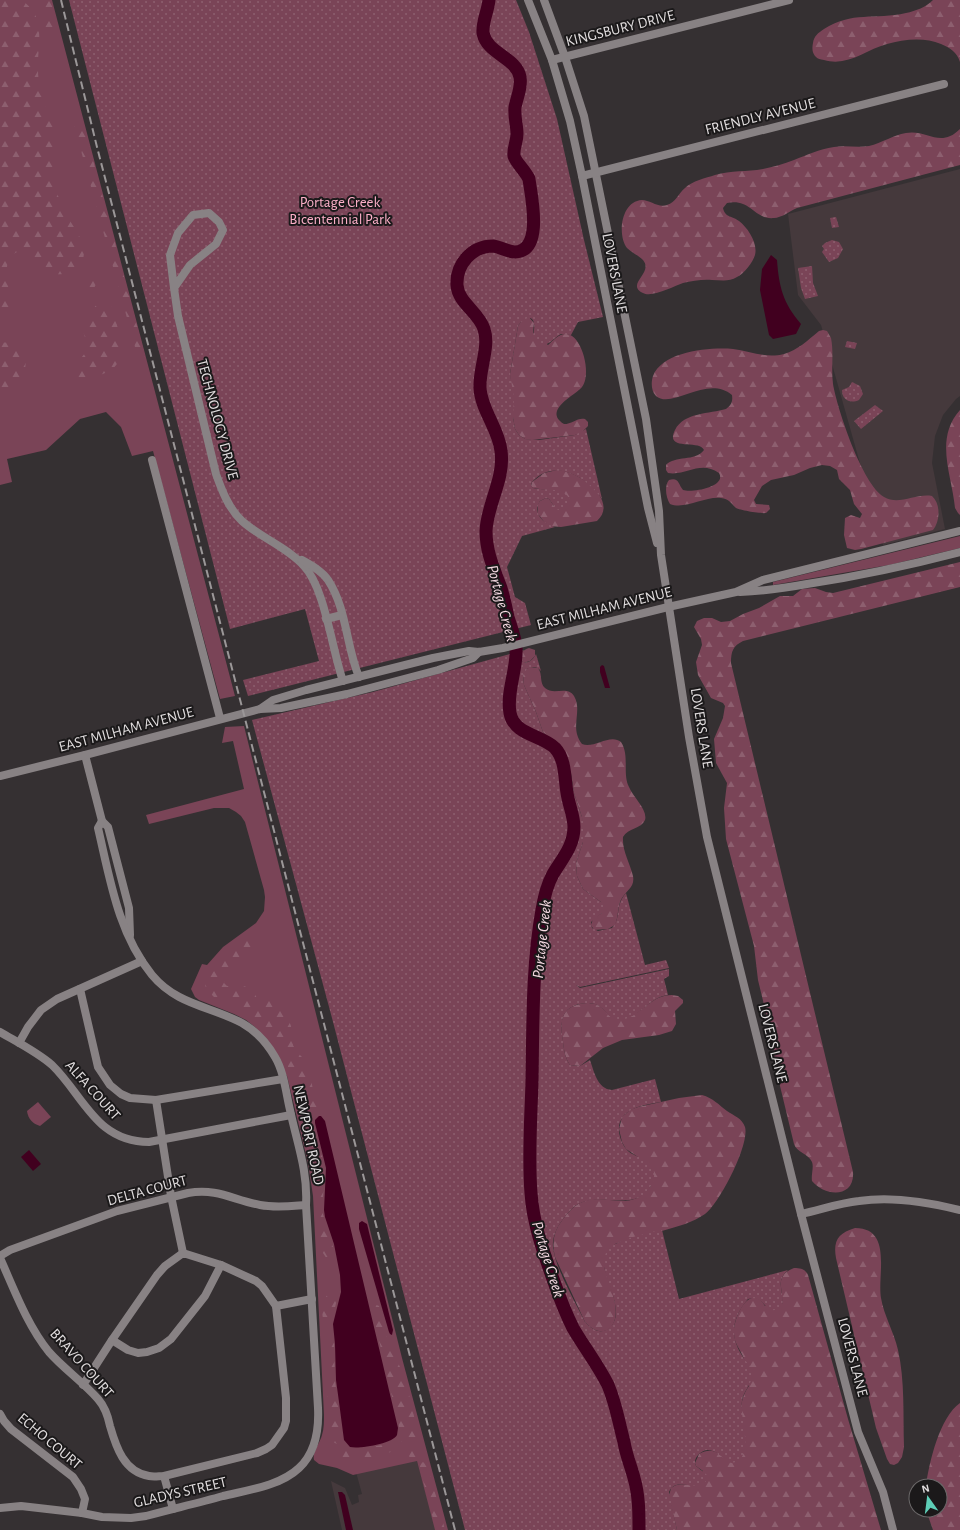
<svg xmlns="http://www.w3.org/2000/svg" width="960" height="1530" viewBox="0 0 960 1530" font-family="'Alegreya Sans',sans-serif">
<defs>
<pattern id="forest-firs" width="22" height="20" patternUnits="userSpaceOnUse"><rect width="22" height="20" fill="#7a4457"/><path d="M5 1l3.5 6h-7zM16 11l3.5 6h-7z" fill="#8d5f6f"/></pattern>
<pattern id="park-dots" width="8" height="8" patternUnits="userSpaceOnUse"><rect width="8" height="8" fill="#7a4457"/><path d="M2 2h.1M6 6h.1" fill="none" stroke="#8d5f6f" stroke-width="1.8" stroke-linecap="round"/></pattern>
</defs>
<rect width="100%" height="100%" fill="#353032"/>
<!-- built -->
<g fill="#45393c">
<path d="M960,169v227l-4,3 -13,16 -8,21 -3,27 13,66 -62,16 -62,-220 -23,-30 -10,-81z"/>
<path d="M416,1457l20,73h-94l-11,-49 14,7 7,17 7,-3 -1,-7 4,-1 -6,-22z"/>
</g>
<!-- green -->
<g fill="#7a4457">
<path d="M0,0h52l183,696 -15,3 -67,-248 -21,5 -11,-29 -15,-15 -26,7 -34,31 -39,9 5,23 -12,3z"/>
<path d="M960,536v12l-71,17 -116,20v-3z"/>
<path d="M244,726l158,632 46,172h-13l-18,-69 -64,14 -16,-7 -18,-4 -5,-4c-2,-8 6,-17 8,-25 2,-7 2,-13 2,-20l-11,-219 -5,-33 -21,-87 -32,-49 -9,-7 -12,-6 -35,-14 -4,-3 -4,-8 11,-25 5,1 16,-18 33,-24 8,-12 1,-14 -1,-7 -19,-68 -4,-6 -5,-4 -7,-4h-15l-65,16 -3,-9 98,-26 -11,-48 -11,2 3,-16z"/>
<path d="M38,1102l13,15 -11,9c-7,-2 -12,-7 -13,-15z"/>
</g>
<!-- forest -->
<g fill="url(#forest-firs)">
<path d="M0,0h22c6,5 12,11 15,19 5,16 0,35 1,51 0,12 3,25 7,36 2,6 6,11 7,17 5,16 0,32 1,48 1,13 5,26 10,38 7,15 25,32 20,50 -2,5 -5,8 -10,11 -29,19 -40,-32 -61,-15 -12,13 1,39 -2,55l-10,8z"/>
<path d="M39,0h12l6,26 -1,6h-7l-4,-5z"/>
<path d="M933,0h27v62c-3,-10 -10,-14 -19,-18 -16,-7 -37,-5 -54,0 -22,6 -39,23 -63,16 -4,-1 -6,-1 -8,-3 -4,-4 -4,-9 -3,-14 1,-7 5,-10 11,-14 28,-18 51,-9 82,-16 10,-2 20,-6 27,-13z"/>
<path d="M78,118h2l3,4 62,234 -2,4h-4l-1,-2 -64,-233v-4z"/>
<path d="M960,129v36l-163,43c-7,3 -16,10 -23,10 -20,2 -23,-20 -47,-15l-4,5c2,10 10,8 16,13 9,7 19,22 16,34 -2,7 -11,19 -18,22 -8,5 -16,3 -25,3 -9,-1 -20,1 -29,3 -9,3 -31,15 -40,10 -18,-9 11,-20 0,-33 -5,-5 -11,-7 -16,-12 -10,-13 -6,-47 15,-48 8,0 16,8 25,5 9,-3 11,-11 18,-17 7,-7 21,-10 30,-13 16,-5 32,-3 48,-6 10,-2 21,-5 31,-9 13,-5 25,-11 40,-13 11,-2 23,1 35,-1 13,-3 24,-11 37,-13 21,-4 34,16 54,-4z"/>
<path d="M94,278h2l2,3 -4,7 -6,1 -5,-3v-5z"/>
<path d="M101,301l7,1 3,4c4,11 14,42 9,52 -2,7 -9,13 -15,15 -9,4 -16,7 -25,6 -13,-14 4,-20 7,-30 2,-6 -2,-10 -3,-15 -3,-11 9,-27 17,-33z"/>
<path d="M529,317l5,6 -1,10 15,12c7,-6 14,-15 24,-9 12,8 19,40 10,51 -6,8 -40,23 -18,37 8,0 14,-7 21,-5l3,3v4l-7,7 -6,2 -43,5 -7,-1 -6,-4 -4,-6 -2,-12 -3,-43 8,-48 5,-7z"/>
<path d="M823,330l4,1 4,7c3,15 0,31 2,46 4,24 29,100 51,113 15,9 32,-4 48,-1 9,8 8,25 1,34l-72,19 -6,1 -8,-2 -3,-13 1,-17 6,-3 9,3 2,-4 -8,-10 -4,-14 -11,-11 -2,-9 -7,-4 -8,-1 -12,3 -16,7 -23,5 -9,6 -8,14 2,4 13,1 1,4 -4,4c-5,1 -26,-3 -30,-5 -5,-5 -7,-9 -15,-10 -16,-2 -36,12 -51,6 -4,-6 -6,-18 -1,-24 10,-3 9,4 14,10 9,3 44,-3 36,-17 -19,-13 -32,3 -51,0l-2,-3v-5c9,-10 29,-3 38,-15 -4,-11 -40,2 -29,-20 9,-18 35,-16 51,-21 5,-4 7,-7 6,-14 -25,-21 -60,15 -76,1 -5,-5 -5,-14 -3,-20 10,-25 57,-29 80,-27 17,2 33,10 51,5 14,-4 24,-14 35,-23z"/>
<path d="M0,342c4,1 9,0 12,1 14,6 17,22 10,34 -4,8 -15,13 -22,18z"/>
<path d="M960,410v105l-2,-2 -3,-5c-3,-33 -21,-69 5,-98z"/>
<path d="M557,470c20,0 63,30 40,51l-36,6 -11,-1 -5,-3 -7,-9v-10l2,-3 6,-3 3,1 5,7 6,-14 -27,-4 -2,-2 1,-4 12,-9z"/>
<path d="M960,562v25l-217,54c-10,5 -12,10 -12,22l122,509c2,26 -28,25 -41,9 -1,-6 2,-14 0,-19 -4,-9 -15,-9 -18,-18l-20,-83 -1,-30 -7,-18 -8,-33 -4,-34 -28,-107 -2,-31 3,-25 -11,-20 -2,-24 9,-21 2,-12 -2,-3 -12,-5 -13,-23 -2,-13 6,-17 -1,-6 -7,-12 3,-6 7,-3h8l9,4 9,-1 13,-7 16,-6 21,-12h13l9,-7 13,-1 11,4 7,1z"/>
<path d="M529,648l6,2v6l-5,5 -7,2 -2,-4c-1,-6 2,-9 8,-11z"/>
<path d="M530,667l8,1c5,6 1,15 7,20 9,8 22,-3 29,8 9,15 -5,32 8,48 12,5 28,-11 39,-2 9,14 1,31 8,45 4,10 19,23 16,33 -4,9 -17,8 -22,17 -1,14 7,26 10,39 2,11 -6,14 -11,22 -5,8 -3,18 -7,27l-7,4 -14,1 -3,-5 2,-6 9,-6 -1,-11 -18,-13 -6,-13 -1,-13 7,-21 -1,-25 -8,-24 -3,-20 -12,-25 -16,-16 -7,-20 -12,-27 -1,-10 1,-4z"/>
<path d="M243,940c6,-1 10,3 10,9l-3,4 -17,6 -2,12 -6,7 -1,5 3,3c12,-2 26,-1 30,13 -3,8 -12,13 -20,8 -3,-2 -5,-5 -7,-8l-15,-1 -8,-8 -2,-5 3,-9 6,-5 3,-7 10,-10 4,-7 6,-5z"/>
<path d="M672,995l6,1 5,4v3l-8,8 1,13 -4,7 -13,4 -37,5 -19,8 -23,18 -10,-1c-5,-7 -6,-15 -7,-23 -4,-22 -2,-37 24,-39 19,-1 19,18 34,16 21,-3 29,-24 51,-24z"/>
<path d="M267,998l8,1 8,7 8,20 2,19 3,6 12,12 5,27 6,12 2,9 -1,3h-4l-8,-8 -5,-10 -9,-12 -9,-26 -8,-13 -27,-30 2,-4 9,-4z"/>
<path d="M702,1095c11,3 17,10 25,16 7,5 15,7 18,16 5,17 -26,77 -40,87 -23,16 -62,19 -90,30l-11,23c5,16 22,52 3,63 -9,4 -16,-2 -22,-8l-30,-65c-3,-13 -2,-24 6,-35 5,-7 11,-15 19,-19 26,-12 48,12 71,-17l-13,-29 -12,-8 -4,-7 -3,-13 3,-12 8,-7 8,-3 41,-9z"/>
<path d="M300,1099l3,2 8,14 1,12 -3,3 -5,-3 -6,-25z"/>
<path d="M314,1140l5,3 6,26 -3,4c-12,-2 -9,-11 -9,-21 0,-5 -3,-8 1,-12z"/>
<path d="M322,1181l2,2 -2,28 13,43v6l-2,3 -4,-1 -10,-15 1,-17 -4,-30 3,-18z"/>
<path d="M855,1228c38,0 22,47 26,70 3,18 13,34 17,52 7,31 5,65 6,97l-2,10 -4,6 -4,2 -4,-1 -3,-5 -11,-31 -40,-170c-3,-17 2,-25 19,-30z"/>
<path d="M794,1268c7,0 11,1 14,7l40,144 33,111h-204l-8,-34 2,-8c5,-4 9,-4 16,-3l16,-14 -7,-5 -1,-3 4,-9c9,-5 15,-4 23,2l23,-12c-3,-19 -9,-41 4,-58 -2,-8 -2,-18 -5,-27 -3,-9 -10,-15 -10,-26 -1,-10 9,-38 22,-35 4,1 7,5 9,8l17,-1c2,-16 -9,-29 12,-37z"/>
<path d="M334,1290l4,5 -7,29 -3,3c-10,-7 -6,-34 6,-37z"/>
<path d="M374,1304l5,2 1,4 8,31 17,37 13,55v7l-4,3h-10l-5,-3v-13l-27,-117z"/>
<path d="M330,1339h2l2,4 1,37 7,58 -1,4 -4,2 -6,-3 -2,-7 -2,-46 3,-12 -2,-16z"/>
<path d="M960,1403v127h-27l-7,-20h14v-24h-14c3,-24 14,-69 34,-83z"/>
<path d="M393,1443l4,2 -1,5c-7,3 -46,14 -52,12 -5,-2 -6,-6 -6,-10l6,-3 11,1z"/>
<circle cx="414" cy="1453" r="6"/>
<path d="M423,1462l5,4 17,64h-9l-16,-61v-5z"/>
</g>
<!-- park -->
<g fill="url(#park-dots)">
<path d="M69,0h447l13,32 28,87 27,121 19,77 -25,5 -7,13 -10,-1c-9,5 -11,12 -22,11l-6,-7c0,-5 2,-10 1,-14 -1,-11 -12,-5 -16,2l-8,48 4,24 -1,19 2,12 4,6 6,4 14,1 36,-5 11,-6 16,70c-15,-22 -48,-42 -70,-17l-1,3 2,3c12,3 31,-2 37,12l-3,7 -8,3 -3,-1 -7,-10 -3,-1 -6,3c-8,13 4,23 15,26l-33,9 -15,31 8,30 10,6 6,22 -283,71 -5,-16 76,-19 -14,-52 -75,20z"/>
<path d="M836,217l3,10 -7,1 -2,-10z"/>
<path d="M832,240l7,2 4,7 -5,9 -9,4 -7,-10 2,-3 -2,-3 3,-3z"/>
<path d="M812,266l1,17 5,13 -13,3 -4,-11 -3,-20z"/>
<path d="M847,341l10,2 -2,6 -10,-2z"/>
<path d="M852,382l8,4 3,8 -4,6c-9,4 -17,0 -17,-10l7,-3z"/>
<path d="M875,405l8,6 -22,18 -7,-8z"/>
<path d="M524,650l-3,4v7c6,4 12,-1 15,-7l5,17c-4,-5 -9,-5 -14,-2l-4,6 1,10 12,27 7,20 16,16 10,18 5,27 8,24 2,9 -1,16 -7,21 1,13 6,13 18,13 4,5 -3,6 -11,9 1,6 6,3 14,-3c10,-11 2,-21 14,-35l19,72 21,-5 3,8 -89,19 -4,-2 4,3 89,-19v7l-5,3 4,16c-19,2 -28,23 -48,25 -14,1 -14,-17 -32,-17 -26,1 -29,17 -25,38 1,9 2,17 7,24l10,1 10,-6c4,11 7,29 22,30l43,-11 6,23c-17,3 -44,6 -42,30 1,7 4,14 9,19 6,6 17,6 23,14 4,6 4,13 1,19 -14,28 -46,10 -69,18 -10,3 -16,12 -22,20 -5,7 -9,17 -8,25 2,21 23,56 32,75 6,6 13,12 21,8 22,-12 1,-46 -2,-63 -1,-6 0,-12 4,-17 10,-12 39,-16 54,-20l17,69 109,-29c-4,4 -6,6 -7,11 -2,11 10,31 -11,29 -8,-7 -11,-14 -22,-11 -16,19 -19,37 -5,58 3,5 9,10 9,16 1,11 -9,18 -10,28 -3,18 15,59 -11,62 -10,-5 -20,-20 -32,-9 -4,4 -5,8 -3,12l11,9v5c-11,14 -31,-5 -38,12l8,38h-212l-133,-512 -80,-298 121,-28z"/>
</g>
<!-- water -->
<g fill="#41001f">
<path d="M771,255l6,5c2,27 6,43 24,64l-5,10 -23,5 -4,-4 -9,-45 2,-21z"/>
<path d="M602,665l2,1 6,22h-5l-5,-16v-5z"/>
<path d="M319,1116h2l4,5 73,307 -1,7c-5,9 -37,14 -47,12l-6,-7 -5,-38 -3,-22 -1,-36 -2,-20 8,-32 -1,-17 -6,-31 -9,-27 -1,-7 2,-42 -11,-45v-3z"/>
<path d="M29,1150l12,14 -8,7 -12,-14z"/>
<path d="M362,1221l5,3 26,106 -1,5 -2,-1 -1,-2 -30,-103v-6z"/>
<path d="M338,1492h4l3,3 8,35h-7z"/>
</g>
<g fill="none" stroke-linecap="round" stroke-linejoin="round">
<!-- river -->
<path stroke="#41001f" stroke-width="13" d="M489,0c-1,11 -7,22 -6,33 4,21 33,24 37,44 2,10 -3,20 -5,30 -1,10 2,18 2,27 0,8 -4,14 -3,22 2,7 11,14 15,23 2,16 15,72 -14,73 -7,0 -14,-5 -22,-6 -21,0 -37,18 -36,39 1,18 22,27 27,44 6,18 -5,39 -4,59 1,22 19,41 21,63 4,28 -14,53 -15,80 0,21 8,38 15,57 3,10 5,20 7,29 3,10 7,20 8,29 2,22 -10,45 -6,67 4,22 32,22 45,35 12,13 9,34 13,50 2,10 6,19 6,29 0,19 -12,32 -21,47 -6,11 -9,23 -11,36 -10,56 -9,114 -10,171 -1,37 -4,75 -1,112 2,30 12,58 22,86 6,17 12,33 20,49 11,19 25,37 35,57 8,19 11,38 16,57 2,13 7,24 10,36 5,17 5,34 5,52"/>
<!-- minor -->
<g stroke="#888284" stroke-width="8">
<path d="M528,0l24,60 18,61 12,55 66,332 9,35"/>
<path d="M544,0l21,57 19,59 62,303 13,92 2,44 28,182 18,100 94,377 57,218 25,60 10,38"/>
<path d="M552,60l237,-60"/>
<path d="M582,176l362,-92"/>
<path d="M174,288l-4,-33 8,-22 15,-18 16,-2 10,9 4,8 -7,14 -26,21 -16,23 4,28 38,158c6,17 13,35 26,47 19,17 45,26 62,45 21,22 28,84 39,115"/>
<path d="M152,460l68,258"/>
<path d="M302,560c9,5 20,11 26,20 19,29 18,66 31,97"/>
<path d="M740,592c23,-1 45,-4 67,-8 52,-8 103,-19 153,-32"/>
<path d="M326,619l16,-4"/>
<path d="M260,709l13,-9 33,-10 127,-32 36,-7 10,1 24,-4 165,-41 68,-15 27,-12 197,-49"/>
<path d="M85,755l17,66 6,6 21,81 1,27"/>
<path d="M0,776l85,-21 175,-46 21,-1 66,-14 91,-24 35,-12 6,-6"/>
<path d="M80,989l18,78 12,18 11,9 9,4 26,2 127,-21"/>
<path d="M0,1032c17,10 37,20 52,33 32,31 44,77 97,77l142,-27"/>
<path d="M19,1043l9,-16 13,-17 16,-11 85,-38"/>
<path d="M156,1100l15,96 12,57"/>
<path d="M801,1214c19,-4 38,-11 58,-13 33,-5 69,1 101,9"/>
<path d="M0,1256l10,-6 107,-39 71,-18c30,-5 45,7 72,12 16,3 31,1 46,0"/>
<path d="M0,1258c14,31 27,67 49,94 15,17 34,30 49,47 7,8 10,17 12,27 6,21 14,46 39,50 5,1 10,0 15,0l93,-23 9,-4 6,-4 12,-17 2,-7v-23l-10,-92 -14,-20 -6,-5 -35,-16 -38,-12 -18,13 -8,9 -45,65 -29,45"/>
<path d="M276,1306l36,-7"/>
<path d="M112,1340l16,10 10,3 9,-1 12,-4 12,-9 34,-43 16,-31"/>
<path d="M0,1414l4,7 7,8 62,48 8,12 4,10 -3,14"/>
<path d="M164,1476l9,33"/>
<path d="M0,1508l21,-2 61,7 20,4 29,1 15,-2c26,-7 52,-13 77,-20 25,-6 57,-10 76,-28 16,-15 20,-39 19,-60l-12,-203c2,-34 -9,-62 -16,-95 -4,-17 -6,-38 -15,-53 -8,-14 -19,-26 -33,-34 -32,-17 -65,-18 -90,-48 -34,-42 -42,-96 -54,-147l4,-7"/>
</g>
<!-- rail -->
<path stroke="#9b9798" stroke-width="2" stroke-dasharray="8 4" stroke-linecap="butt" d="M61,0l36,147 358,1383"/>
</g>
<g text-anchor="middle" stroke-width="4" stroke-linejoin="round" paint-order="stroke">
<!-- street labels -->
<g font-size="15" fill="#e2dedf" stroke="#1b191a">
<text transform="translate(620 28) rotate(-14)" y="5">KINGSBURY DRIVE</text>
<text transform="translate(760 116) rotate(-14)" y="5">FRIENDLY AVENUE</text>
<text transform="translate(615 273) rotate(79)" y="5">LOVERS LANE</text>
<text transform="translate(218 419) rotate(75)" y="5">TECHNOLOGY DRIVE</text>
<text transform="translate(604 608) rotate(-14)" y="5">EAST MILHAM AVENUE</text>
<text transform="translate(702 728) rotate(81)" y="5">LOVERS LANE</text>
<text transform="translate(126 729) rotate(-15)" y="5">EAST MILHAM AVENUE</text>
<text transform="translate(773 1043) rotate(76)" y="5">LOVERS LANE</text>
<text transform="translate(93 1090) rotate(48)" y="5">ALFA COURT</text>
<text transform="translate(309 1135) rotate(78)" y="5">NEWPORT ROAD</text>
<text transform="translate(147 1190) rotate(-15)" y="5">DELTA COURT</text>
<text transform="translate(853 1357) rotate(75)" y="5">LOVERS LANE</text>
<text transform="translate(82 1363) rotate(48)" y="5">BRAVO COURT</text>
<text transform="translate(50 1441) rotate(40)" y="5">ECHO COURT</text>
<text transform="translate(180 1492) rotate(-13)" y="5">GLADYS STREET</text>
</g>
<!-- park labels -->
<g font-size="15" fill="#fdb0c9" stroke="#1b191a">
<text x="340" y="207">Portage Creek<tspan x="340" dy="17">Bicentennial Park</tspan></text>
</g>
<!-- water labels -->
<g font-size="16" font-style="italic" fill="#f5dae2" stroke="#1b191a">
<text transform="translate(503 603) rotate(75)" y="6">Portage Creek</text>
<text transform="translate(541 939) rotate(-84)" y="6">Portage Creek</text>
<text transform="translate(549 1259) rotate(73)" y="6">Portage Creek</text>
</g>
</g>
<!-- north arrow -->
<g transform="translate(928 1498) rotate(346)"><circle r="19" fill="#1b191a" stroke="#6b6869"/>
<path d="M0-3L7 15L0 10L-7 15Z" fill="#5eceb7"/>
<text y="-6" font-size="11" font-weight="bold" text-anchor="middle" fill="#e2dedf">N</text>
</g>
</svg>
